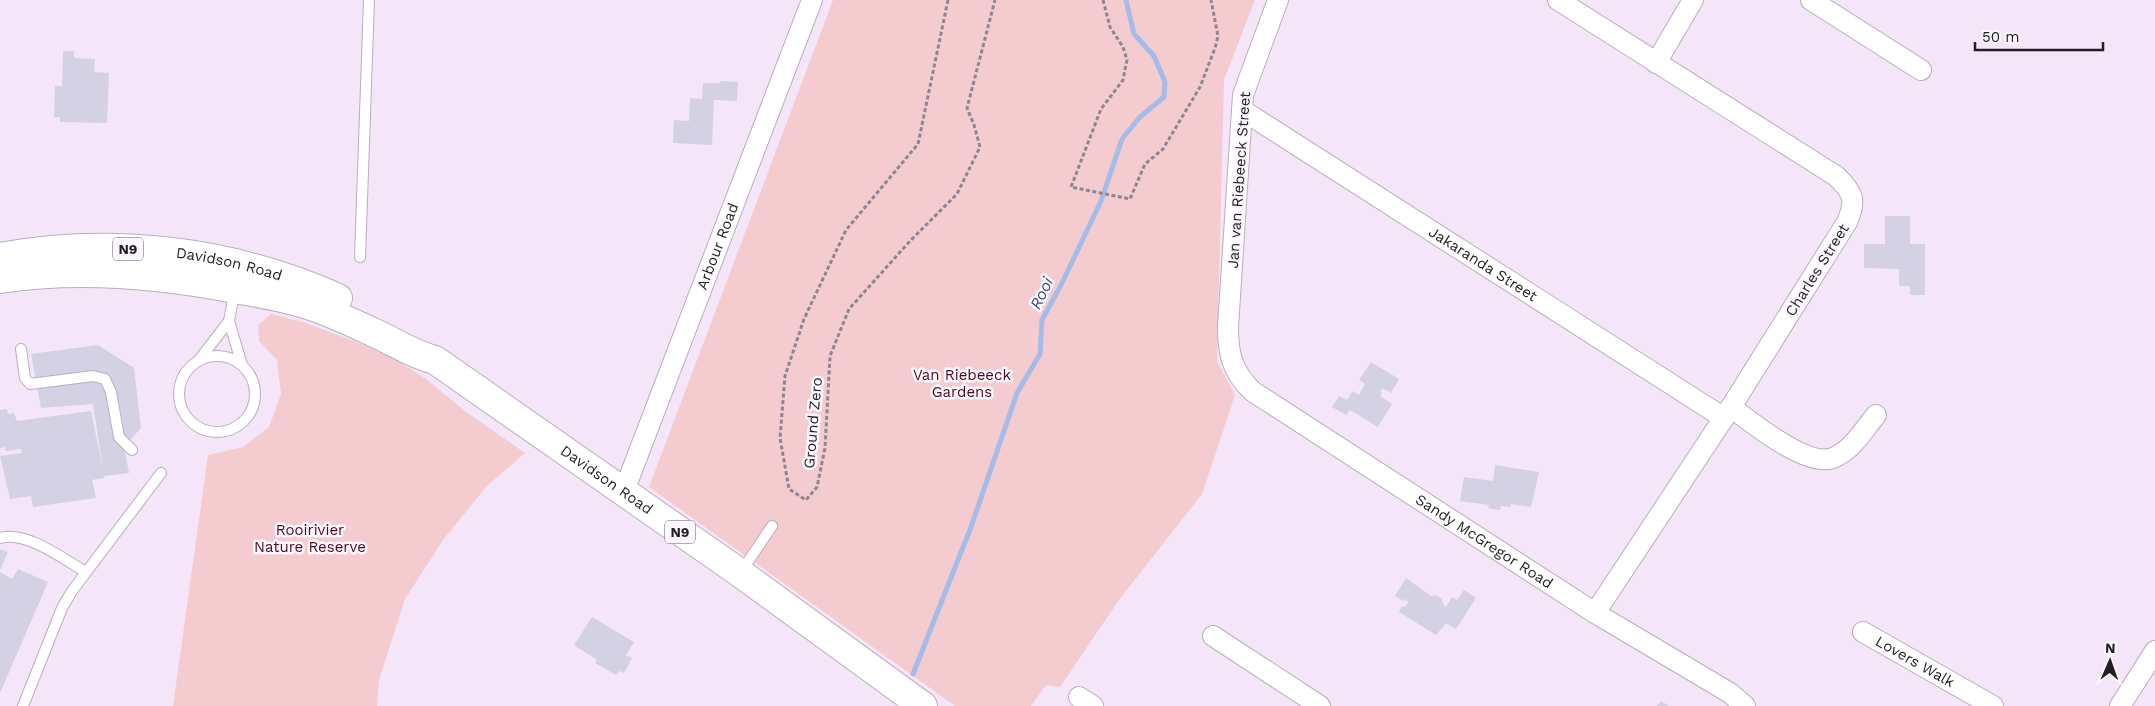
<svg xmlns="http://www.w3.org/2000/svg" width="2155" height="706" viewBox="0 0 2155 706" font-family="'Work Sans',sans-serif">
<rect width="100%" height="100%" fill="#f4e6f8"/>
<!-- green -->
<g fill="#f4ccd0">
<path d="M833,0h422l-31,80 -7,281 18,34 -33,99 -83,106 -59,87 -14,-2 -15,21h-76l-306,-219z"/>
<path d="M271,314l35,9 80,30 40,26 39,32 60,42 -39,34 -43,53 -38,59 -26,81 -2,26h-204l35,-251 35,-8 26,-20 12,-33 -4,-34 -18,-19 -1,-16z"/>
</g>
<g fill="none" stroke-linecap="round" stroke-linejoin="round">
<!-- stream -->
<path stroke="#a6bbe8" stroke-width="5" d="M913,674l58,-147 46,-134 23,-39 2,-34 20,-37 39,-82 21,-62 18,-22 24,-20 1,-15 -11,-26 -20,-22 -8,-34"/>
</g>
<!-- building -->
<g fill="#d4d1e5">
<path d="M63,51h11v7l21,1 -1,13 15,1 -2,50 -47,-1v-5h-6l1,-31h7z"/>
<path d="M720,81l18,1 -1,19 -23,-1 -2,45 -39,-2 1,-23 15,1 1,-23 12,1 1,-16h17z"/>
<path d="M1885,216h25v28h15v51h-15v-9h-11v-17l-35,-1v-24h21z"/>
<path d="M98,345l36,23 7,60 -17,19 5,26 -25,3v2l-12,2 4,18 -63,9 -2,-11 -21,3 -10,-43 22,-3 -1,-4 -15,2 -1,-4 -5,1v-38l7,-1 1,5 6,-1 3,8 74,-10 12,59 -10,-66 -52,4 -10,-54z"/>
<path d="M1371,362l28,17 -8,14 -9,-5 -2,4 2,1 -2,3 12,8 -14,23 -28,-17 -4,5 -14,-8 7,-11 8,4 6,-9 6,4 6,-11 -6,-4z"/>
<path d="M1495,465l44,7 -8,35 -20,-3v3l-10,-1 -1,4 -12,-2 1,-3 -29,-4 4,-24 29,4z"/>
<path d="M0,549l8,3 -8,18z"/>
<path d="M18,569l30,13 -48,111v-121l12,7z"/>
<path d="M1406,578l25,18 5,-1 6,4 1,5 3,3 6,-10 5,3 7,-10 12,8 -20,31 -10,-6 -10,12 -37,-23 3,-6 3,1 4,-5 -5,-3 -1,2 -8,-5z"/>
<path d="M592,617l42,25 -8,13 6,3 -8,15 -5,-2 -3,4 -21,-12 2,-3 -23,-15z"/>
<path d="M1661,701l8,5h-12z"/>
</g>
<g fill="none" stroke-linecap="round" stroke-linejoin="round">
<!-- service casing -->
<g stroke="#baaebe" stroke-width="12">
<g id="service">
<path d="M360,257l9,-257"/>
<path d="M229,321l13,44"/>
<path d="M21,349l4,29 5,6 63,-8 12,3 6,13 8,45 13,13"/>
<circle cx="217" cy="394" r="38"/>
<path d="M199,360l30,-39 6,-32"/>
<path d="M0,538c26,-8 63,21 86,34"/>
<path d="M741,572l31,-46"/>
<path d="M23,706l39,-98 10,-17 89,-118"/>
</g>
</g>
<!-- minor casing -->
<g stroke="#baaebe" stroke-width="22">
<g id="minor">
<path id="s1" d="M1278,0l-35,95 -15,232c0,27 4,44 24,64l343,222 135,80 15,13"/>
<path d="M1558,0l278,176c17,16 21,24 11,46l-116,185 -136,206"/>
<path d="M1811,0l110,70"/>
<path d="M1656,63l37,-63"/>
<path id="s2" d="M1242,110l482,308"/>
<path d="M1731,407c20,15 76,61 102,51 19,-8 30,-27 43,-43"/>
<path id="s3" d="M624,491l188,-491"/>
<path id="s4" d="M1863,632l130,74"/>
<path d="M1213,636l107,70"/>
<path d="M1079,697l14,9"/>
<path d="M2120,706l35,-55"/>
</g>
</g>
<!-- trunk casing -->
<g stroke="#baaebe" stroke-width="30">
<g id="trunk">
<path id="s5" d="M0,257c112,-21 234,-6 338,41"/>
<path id="s6" d="M0,279c78,-12 158,-5 235,10 29,5 57,10 85,20 20,8 40,17 59,26 19,9 35,20 56,25l305,213 183,133"/>
</g>
</g>
<!-- path -->
<g stroke="#8e8591" stroke-width="3" stroke-dasharray="4 2.5" stroke-linecap="butt">
<path d="M948,0l-30,144 -72,86 -42,89 -19,57 -5,62 9,51 17,11 11,-13 8,-39 5,-92 19,-47 61,-68 47,-47 23,-47 -6,-22 -7,-17 28,-108"/>
<path d="M1103,0l7,27 13,20 4,13 -4,20 -22,29 -30,78 59,12 15,-35 18,-15 37,-62 15,-39 3,-12 -7,-36"/>
</g>
<!-- service -->
<use href="#service" stroke="#fff" stroke-width="10"/>
<!-- minor -->
<use href="#minor" stroke="#fff" stroke-width="20"/>
<!-- trunk -->
<use href="#trunk" stroke="#fff" stroke-width="28"/>
</g>
<g text-anchor="middle" stroke-width="5" stroke-linejoin="round" paint-order="stroke">
<!-- shield labels -->
<g fill="#fcf7fe" stroke="#635f65" stroke-width="1">
<rect x="113" y="237.5" width="30" height="23" rx="4"/>
<rect x="665" y="520.5" width="30" height="23" rx="4"/>
</g>
<g font-size="14" font-weight="bold" fill="#221e24">
<text x="128" y="254">N9</text>
<text x="680" y="537">N9</text>
</g>
<!-- street labels -->
<g font-size="15" fill="#221e24" stroke="#fcf7fe">
<text transform="translate(1239 180) rotate(-86)" y="5">Jan van Riebeeck Street</text>
<text dy="5" stroke="none"><textPath href="#s3" startOffset="262">Arbour Road</textPath></text>
<text dy="5" stroke="none"><textPath href="#s2" startOffset="286">Jakaranda Street</textPath></text>
<text dy="5" stroke="none"><textPath href="#s5" startOffset="231">Davidson Road</textPath></text>
<text transform="translate(1817 270) rotate(-58)" y="5">Charles Street</text>
<text transform="translate(813 423) rotate(-85)" y="5">Ground Zero</text>
<text dy="5" stroke="none"><textPath href="#s6" startOffset="659">Davidson Road</textPath></text>
<text dy="5" stroke="none"><textPath href="#s1" startOffset="681">Sandy McGregor Road</textPath></text>
<text dy="5" stroke="none"><textPath href="#s4" startOffset="60">Lovers Walk</textPath></text>
</g>
<!-- park labels -->
<g font-size="15" fill="#4e0b1d" stroke="#fcf7fe">
<text x="962" y="380">Van Riebeeck<tspan x="962" dy="17">Gardens</tspan></text>
<text x="310" y="535">Rooirivier<tspan x="310" dy="17">Nature Reserve</tspan></text>
</g>
<!-- water labels -->
<g font-size="16" font-style="italic" fill="#364f87" stroke="#fcf7fe">
<text transform="translate(1041 293) rotate(-64)" y="6">Rooi</text>
</g>
</g>
<!-- north arrow -->
<g transform="translate(2110 661) rotate(2)" stroke="#fcf7fe" stroke-width="4" paint-order="stroke">
<path d="M0-4L9 19L0 12L-9 19Z" fill="#221e24"/>
<text y="-8" font-size="14" font-weight="bold" text-anchor="middle" fill="#221e24">N</text>
</g>
<!-- scale -->
<path d="M1975 42v8h128v-8" fill="none" stroke="#221e24" stroke-width="2.5"/>
<text x="1982" y="42" font-size="15" fill="#221e24" stroke="#fcf7fe" stroke-width="4" paint-order="stroke">50 m</text>
</svg>
